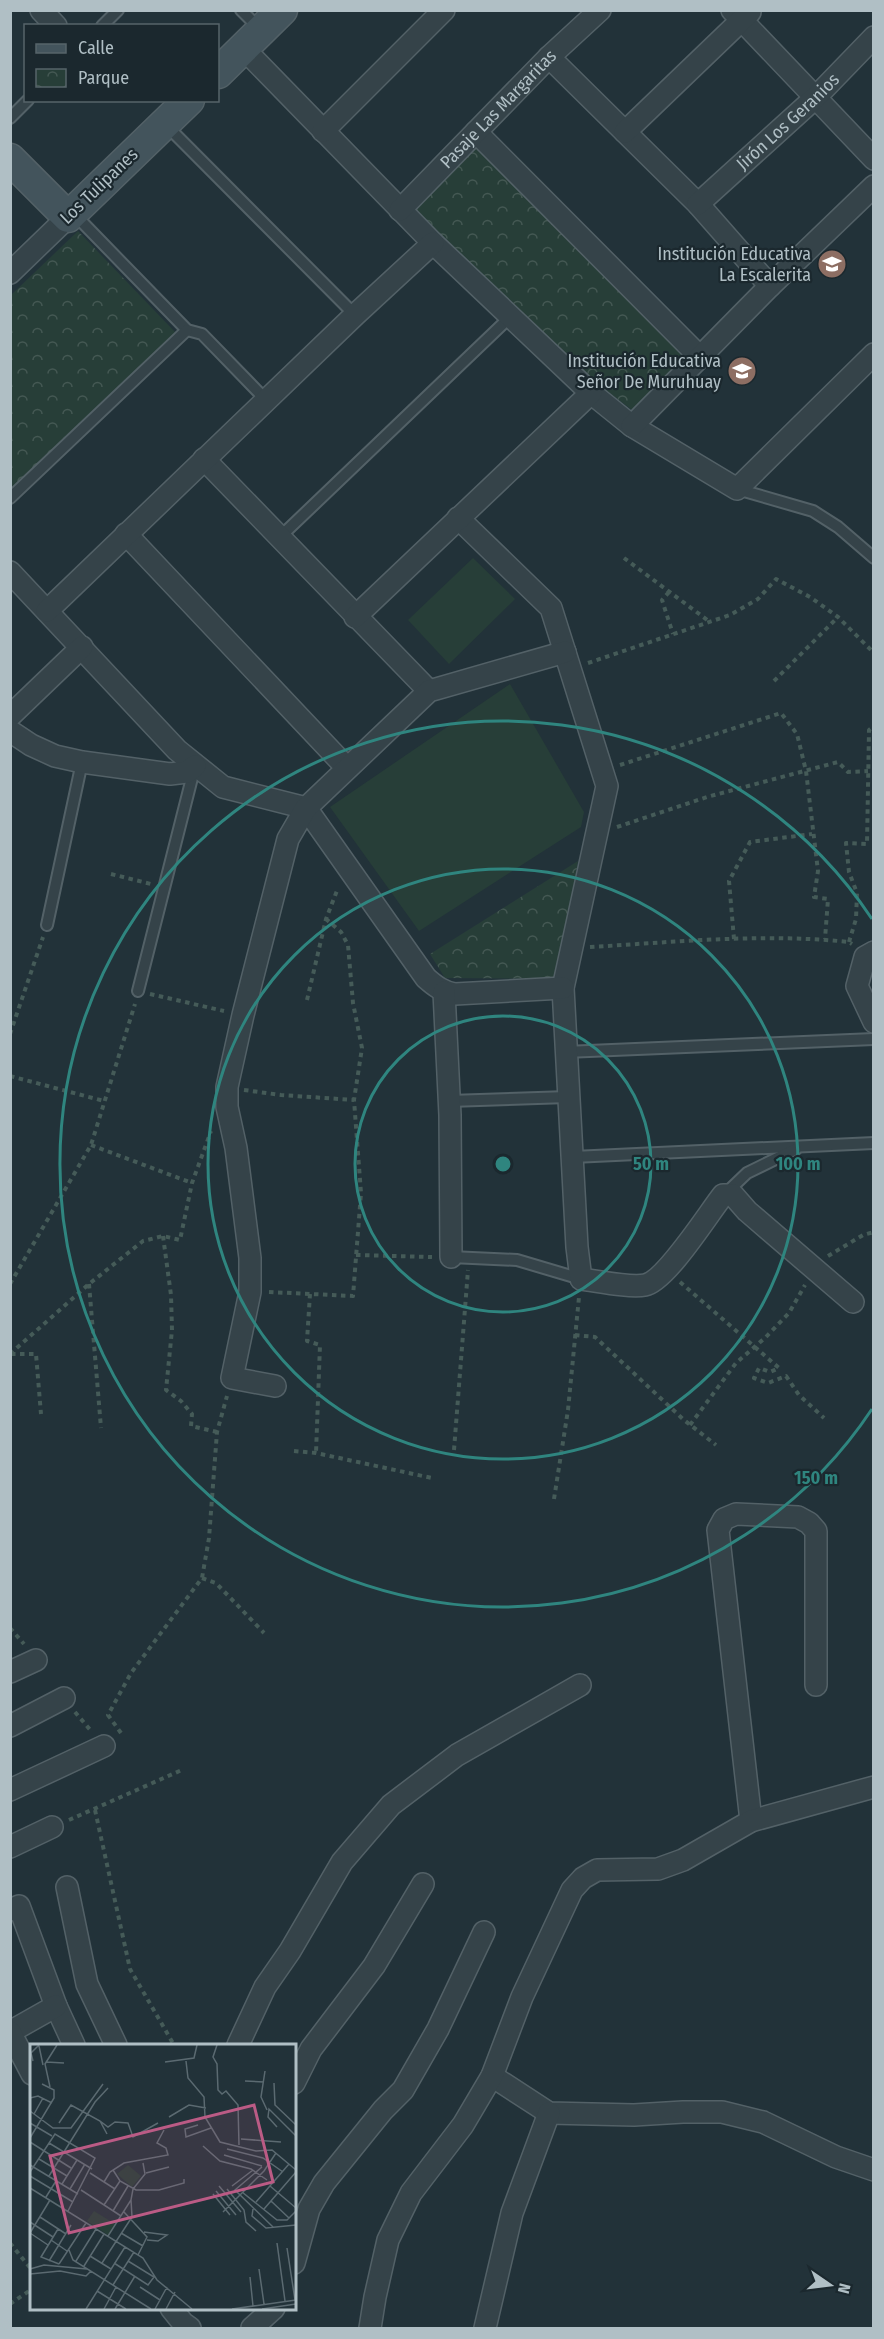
<svg xmlns="http://www.w3.org/2000/svg" width="884" height="2339" viewBox="0 0 884 2339" font-family="'Fira Sans Condensed',sans-serif">
<defs>
<pattern id="park-crowns" width="20" height="18" patternUnits="userSpaceOnUse" patternTransform="scale(1.5)"><rect width="20" height="18" fill="#273e38"/><path d="M2 6a3 3 0 1 1 6 0M12 15a3 3 0 1 1 6 0" fill="none" stroke="#445853"/></pattern>
</defs>
<rect width="100%" height="100%" fill="#223239"/>
<!-- green -->
<g fill="#273e38">
<path d="M473,558l42,41 -66,65 -41,-44z"/>
<path d="M510,684l74,128 -3,15 -162,104 -89,-124z"/>
</g>
<!-- park -->
<g fill="url(#park-crowns)">
<path d="M475,141l217,219 -53,55 -71,-53 -156,-154z"/>
<path d="M78,231l98,102 -165,158v-196z"/>
<path d="M578,861l-18,118 -115,-1 -15,-24z"/>
</g>
<g fill="none" stroke-linecap="round" stroke-linejoin="round">
<!-- lane casing -->
<g stroke="#536167" stroke-width="14">
<g id="lane">
<path d="M241,10l19,19"/>
<path d="M102,26l16,-16"/>
<path d="M10,118l18,-18"/>
<path d="M165,124l190,191"/>
<path d="M71,218l11,4 105,108 15,4 65,67"/>
<path d="M737,489l76,22 25,16 36,31"/>
<path d="M10,498l177,-168"/>
<path d="M279,538l230,-220"/>
<path d="M47,925l35,-163"/>
<path d="M138,991l56,-221"/>
<path d="M565,1052l309,-13"/>
<path d="M449,1101l119,-4"/>
<path d="M573,1157l301,-14"/>
<path d="M724,1195l23,-22 49,-24"/>
<path d="M451,1257l66,3 64,19"/>
</g>
</g>
<!-- street casing -->
<g stroke="#536167" stroke-width="24">
<g id="street">
<path d="M41,10l15,16"/>
<path d="M732,10l142,149"/>
<path d="M243,48l190,195 158,150 41,33 105,63 137,-135"/>
<path d="M549,57l149,147 72,82"/>
<path d="M323,131l121,-121"/>
<path d="M476,132l224,225"/>
<path d="M625,132l125,-120"/>
<path id="s1" d="M698,204l117,-106 59,-61"/>
<path id="s2" d="M400,210l149,-153 51,-47"/>
<path d="M10,273l58,-56"/>
<path d="M632,426l138,-140 104,-100"/>
<path d="M204,459l225,232"/>
<path d="M458,518l93,90 56,178 -44,202 14,259 4,32c16,2 49,9 64,6 21,-4 63,-71 78,-90h10l14,16 106,91"/>
<path d="M126,534l221,234"/>
<path d="M10,572l167,178 46,37 83,21 120,170c9,8 17,14 29,16l108,-6"/>
<path d="M47,611l308,-296 78,-72"/>
<path d="M355,617l236,-224"/>
<path d="M10,716l72,-69"/>
<path d="M10,731l21,14 24,11 27,6 88,12 17,-2 8,-6"/>
<path d="M874,952l-9,5 -8,29 17,36"/>
<path d="M444,992l6,123 1,142"/>
<path d="M275,1386l-43,-8 18,-86v-34l-14,-110 -9,-41v-20l16,-72 45,-176 18,-31 123,-117 136,-39"/>
<path d="M10,1672l26,-12"/>
<path d="M10,1726l54,-28"/>
<path d="M10,1790l94,-44"/>
<path d="M751,1821l-33,-291 6,-11 12,-5 62,3 11,6 7,8v154"/>
<path d="M10,1847l42,-20"/>
<path d="M67,1887l20,97 29,61"/>
<path d="M10,1910l9,-4 37,100 18,39"/>
<path d="M10,2032l46,-26"/>
<path d="M10,2032l22,42"/>
<path d="M238,2045l27,-58 25,-36 52,-89 49,-57 66,-50 123,-70"/>
<path d="M492,2076l57,37 85,2 49,-3h39l41,10 73,35 38,13"/>
<path d="M294,2083l17,-34 63,-83 49,-82"/>
<path d="M294,2263l15,-54 15,-26 59,-73 20,-20 35,-61 46,-97"/>
<path d="M171,2308l12,15 7,5"/>
<path d="M252,2328l22,-20"/>
<path d="M370,2328l5,-31 13,-57 23,-47 52,-68 29,-49 30,-79 50,-107 11,-12 14,-8 61,-1 25,-9 68,-39 123,-34"/>
<path d="M485,2328l27,-115 37,-100"/>
</g>
</g>
<!-- secondary casing -->
<g stroke="#536167" stroke-width="33">
<g id="secondary">
<path d="M218,73l64,-63"/>
<path d="M10,159l58,58 121,-117"/>
</g>
</g>
<!-- path -->
<g stroke="#455b58" stroke-width="4" stroke-dasharray="4.5 4.5" stroke-linecap="butt">
<path d="M624,558l86,64"/>
<path d="M669,592l-7,8 11,34"/>
<path d="M588,663l142,-48 28,-16 18,-20 34,18 28,20 36,36"/>
<path d="M774,681l64,-64"/>
<path d="M620,765l161,-52 16,21 9,37 12,100 -4,26 14,2 -3,40"/>
<path d="M617,827l90,-30 131,-35 10,10 20,-1"/>
<path d="M111,874l40,10"/>
<path d="M734,939l-5,-58 21,-39 62,-8"/>
<path d="M849,942l7,-23 1,-26 -8,-21 -3,-29 21,1 2,-114 5,-4"/>
<path d="M590,947c86,-5 173,-14 259,-5l3,2"/>
<path d="M150,994l74,17"/>
<path d="M307,1000l19,-81 12,-31"/>
<path d="M10,1034l33,-97"/>
<path d="M10,1076l94,25"/>
<path d="M244,1090l37,5 73,5"/>
<path d="M91,1145l101,38"/>
<path d="M163,1236l8,59 1,35 -6,60 15,11 11,13 -1,12 26,6"/>
<path d="M356,1255l76,2"/>
<path d="M828,1256l35,-21 11,-3"/>
<path d="M680,1282l99,86 -9,4 -11,-4 -5,10 14,5 18,-7 13,19 25,23"/>
<path d="M10,1284l81,-139 44,-141"/>
<path d="M89,1284l12,144"/>
<path d="M269,1292l84,4 8,-103 -7,-93 8,-52 -9,-45 -5,-58 -7,-13 -15,-13"/>
<path d="M310,1294l-3,47 13,4 -4,108"/>
<path d="M575,1335l20,2 89,83 32,25"/>
<path d="M10,1354l79,-70 54,-43 20,-5 17,4 12,-57 19,-52"/>
<path d="M11,1354h25l5,60"/>
<path d="M690,1425l46,-62 30,-26 23,-24 16,-28"/>
<path d="M454,1450l14,-180"/>
<path d="M294,1451l22,2 116,25"/>
<path d="M554,1499l14,-89 11,-113"/>
<path d="M202,1578l14,5 48,50"/>
<path d="M10,1628l14,16"/>
<path d="M75,1712l17,20"/>
<path d="M121,1733l-13,-18 23,-42 71,-95 7,-40 8,-106 10,-36"/>
<path d="M95,1810l35,159 44,76"/>
<path d="M69,1820l115,-51"/>
<path d="M10,2243l22,27"/>
<path d="M10,2304l22,-15"/>
</g>
<!-- lane -->
<use href="#lane" stroke="#354349" stroke-width="10"/>
<!-- street -->
<use href="#street" stroke="#354349" stroke-width="21"/>
<!-- secondary -->
<use href="#secondary" stroke="#43545c" stroke-width="30"/>
</g>
<!-- distance rings -->
<g fill="none" stroke="#2f857f" stroke-width="3">
<circle cx="503" cy="1164" r="148"/>
<circle cx="503" cy="1164" r="295"/>
<path d="M872 1409A443 443 0 1 1 872 919"/>
</g>
<!-- icons -->
<defs>
<g id="school-disc" transform="scale(1.5)"><circle r="9.5" fill="#8d6e63" stroke="#1b282e"/><path d="M0-5L7-2L0 1L-7-2ZM-4 1L0 2.5L4 1V4Q0 6-4 4Z" fill="#fff"/></g>
</defs>
<g fill-rule="evenodd">
<use href="#school-disc" x="832" y="264"/>
<use href="#school-disc" x="742" y="371"/>
</g>
<g text-anchor="middle" stroke-width="4.5" stroke-linejoin="round" paint-order="stroke">
<!-- street labels -->
<g font-size="18" fill="#b0bfc5" stroke="#1b282e">
<text dy="6" stroke="none"><textPath href="#s2" startOffset="141">Pasaje Las Margaritas</textPath></text>
<text dy="6" stroke="none"><textPath href="#s1" startOffset="122">Jirón Los Geranios</textPath></text>
<text transform="translate(99 186) rotate(-44)" y="6">Los Tulipanes</text>
</g>
<!-- poi labels -->
<g font-size="18" fill="#b0bfc5" stroke="#1b282e" text-anchor="end">
<text x="811" y="260">Institución Educativa<tspan x="811" dy="21">La Escalerita</tspan></text>
<text x="721" y="367">Institución Educativa<tspan x="721" dy="21">Señor De Muruhuay</tspan></text>
</g>
</g>
<!-- overview -->
<g transform="translate(30 2044)">
<rect width="266" height="266" fill="#223239"/>
<path d="M98,121l13,11 -9,11 -15,-13z" fill="#273e38"/>
<path d="M64,167l21,13 -7,11 -21,-14z" fill="#273e38"/>
<path fill="none" stroke="#5b6a71" stroke-width="1.5" d="M187,1l-4,12 4,7 1,26 4,4 4,-3 12,14 1,40M9,2l4,19M3,17l-2,-8 8,-8M156,17l2,17 16,19 1,20 15,25 36,9 16,-1 24,20M16,18l18,1M135,18l29,-4 3,-13M235,27l-4,26 6,13M215,37l19,1M244,39l1,22 21,20M20,43l-5,-23 12,-19M0,54l8,-2 14,7M0,67l23,17h18l32,-44M4,70l9,-16M139,73l20,-12 17,3M70,77l8,6 7,-5 13,1 5,14 25,-14M0,79l22,13M29,79l12,-18 29,16 7,13M168,81l-13,4 1,8 25,-9M247,83l-9,-10 1,-8 27,27M0,94l24,-40v-8l-12,-6M211,95l40,3M0,98l41,26M19,99l43,26M173,102l17,15 31,8 16,11M197,105l36,9 20,14M194,111l38,11M9,115l28,17M0,121l48,29M232,123l-27,23 38,37M83,126l7,11 16,9h23l25,-7v-4M0,128l25,-38 40,24 -27,53M60,129l25,16M116,129l23,-6M0,132l43,26M19,132l46,-74 13,-14M74,138l6,-10 14,-9 44,-8 -2,-7 -9,-5 7,-13M32,140l15,-24M189,142l22,26M202,142l21,-16M240,142l26,22M0,144l113,70 14,22 35,29M40,145l15,-25M197,145l17,21 2,12 10,9M51,146l40,26M186,147l20,24M212,148l35,28h10l9,-9M183,150l17,21M16,153l10,-16M241,157l18,17M226,158l33,-38M74,161l16,-24M223,165l-1,7 14,12 30,-3M234,165l32,-37M83,167l15,-25M94,168l23,25 -9,18M193,168l41,-41 12,-18M10,173l26,17M0,178l23,15M28,185l-17,28 18,7M114,188l23,3 -9,6 -11,-1M0,189l20,-33M0,189l18,12M91,189l22,13M78,192l23,-36 2,-11 12,-15 -2,-11M21,196l16,11M247,199l8,58M257,204l8,52M39,206l4,10 78,49M60,212l21,13M19,217l22,-36M46,217l20,-32M72,219l30,-46 -1,-17M84,219l34,22 6,-8 -26,-16M29,220l27,-41M54,222l20,-32M0,225l14,-4 43,4M229,225l5,35M0,230l30,-3 26,5 5,-5M220,233l3,29M83,241l21,-33M110,243l20,13M67,247l29,18M56,265l39,-62M74,265l12,-22M85,265l20,-33M125,265l12,-22M136,265l9,-17M202,265l64,-9M232,265l34,-5"/>
<path fill="#bb5b85" fill-opacity="0.15" stroke="#bb5b85" stroke-width="3" d="M224,61l19,77 -204,51 -19,-77z"/>
<rect width="266" height="266" fill="none" stroke="#b0bfc5" stroke-width="3"/>
</g>
<circle cx="503" cy="1164" r="9" fill="#2f857f" stroke="#1b282e" stroke-width="3"/>
<g font-size="18" text-anchor="middle" font-weight="bold" fill="#2f857f" stroke="#1b282e" stroke-width="4.5" stroke-linejoin="round" paint-order="stroke">
<text x="651" y="1170">50 m</text>
<text x="798" y="1170">100 m</text>
<text x="816" y="1484">150 m</text>
</g>
<!-- border -->
<rect width="884" height="2339" fill="none" stroke="#b0bfc5" stroke-width="24"/>
<!-- legend -->
<rect x="24" y="24" width="195" height="78" fill="#1b282e" stroke="#57646a" stroke-width="1.5"/>
<rect x="36" y="44" width="30" height="9" fill="#43545c" stroke="#57646a" stroke-width="1.5"/>
<text x="78" y="54" font-size="18" fill="#b0bfc5">Calle</text>
<rect x="36" y="69" width="30" height="18" fill="url(#park-crowns)" stroke="#57646a" stroke-width="1.5"/>
<text x="78" y="84" font-size="18" fill="#b0bfc5">Parque</text>
<!-- north arrow -->
<g transform="translate(830 2285) rotate(104)" stroke="#1b282e" stroke-width="4.5" paint-order="stroke">
<path d="M0-4.5L10 22L0 15L-10 22Z" fill="#b0bfc5"/>
<text y="-9" font-size="16" font-weight="bold" text-anchor="middle" fill="#b0bfc5">N</text>
</g>
</svg>
